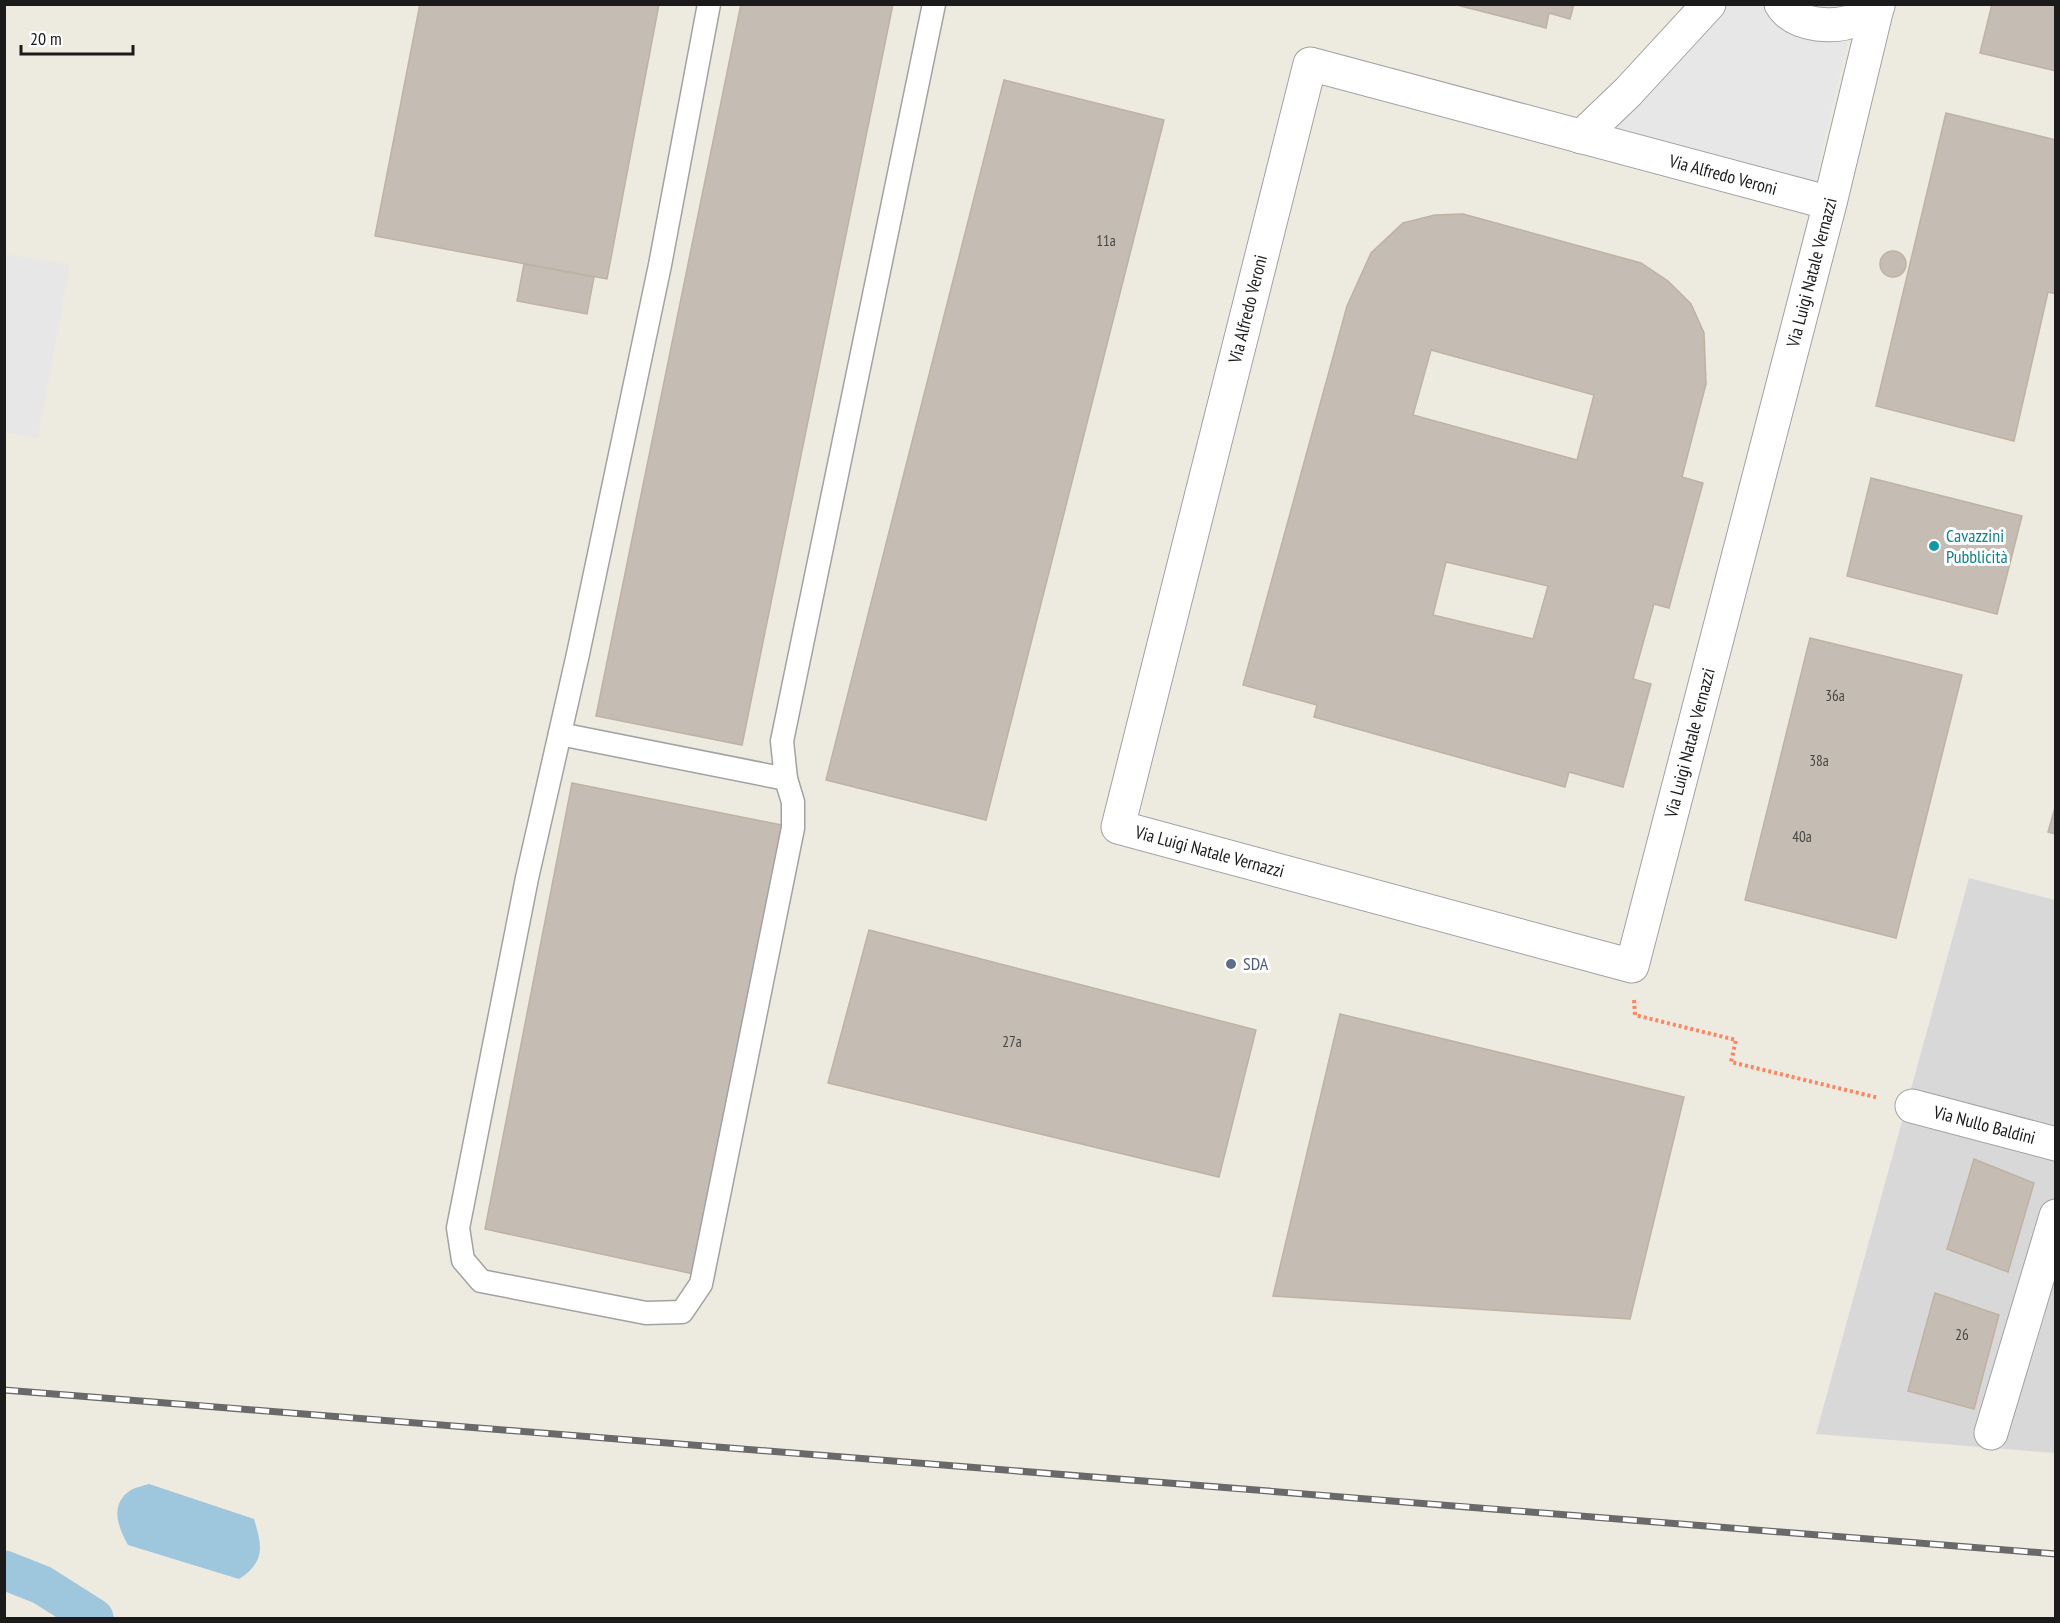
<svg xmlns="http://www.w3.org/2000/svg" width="2060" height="1623" viewBox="0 0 2060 1623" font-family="'PT Sans Narrow',sans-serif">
<rect width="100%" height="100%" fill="#edeae0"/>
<!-- residential -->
<path fill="#d9d8d8" d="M1969,878l86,22v553l-239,-19z"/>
<!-- parking -->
<g fill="#e7e7e7">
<path d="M1715,5h141l-41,176 -209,-47z"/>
<path d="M4,254l66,11 -32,173 -33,-6z"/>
</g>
<!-- water -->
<path fill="#9ec6dd" d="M149,1484l105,35c8,27 12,42 -15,60l-111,-34c-10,-18 -19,-41 3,-55 5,-3 12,-4 18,-6z"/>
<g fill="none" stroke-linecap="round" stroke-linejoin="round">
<!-- canal -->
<path stroke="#9ec6dd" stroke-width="39" d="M4,1570l38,15 52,33"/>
</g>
<!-- building -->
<g fill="#c5bdb3" stroke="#bfb2a2" stroke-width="1.5" fill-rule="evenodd">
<path d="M420,4h239l-52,275 -232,-43z"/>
<path d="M741,4h152l-151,741 -146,-29z"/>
<path d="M1453,4h121l-4,15 -21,-6 -3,15z"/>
<path d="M1992,4h64v67l-76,-18z"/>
<path d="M1004,80l160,40 -178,700 -160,-40z"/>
<path d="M1946,113l110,27v154l-8,-2 -34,149 -138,-35z"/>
<path d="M1463,214l178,49 27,18 23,23 13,29 2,51 -24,93 21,6 -34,125 -15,-4 -21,75 18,5 -28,103 -54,-15 -4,15 -251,-70 3,-12 -74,-20 104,-379 24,-53 32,-30 32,-8zM1431,350l163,45 -17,65 -164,-45zM1446,562l102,24 -15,53 -100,-24z"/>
<circle cx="1893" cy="264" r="13"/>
<path d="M524,264l70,13 -7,37 -70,-13z"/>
<path d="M1871,478l151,38 -25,98 -150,-38z"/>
<path d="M1810,638l152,37 -66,263 -151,-38z"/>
<path d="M572,783l210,42 -88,449 -209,-45z"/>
<path d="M2056,804v30l-8,-2z"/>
<path d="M869,930l387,100 -37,147 -391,-94z"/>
<path d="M1340,1014l344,83 -54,222 -357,-23z"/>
<path d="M1974,1159l60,24 -26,89 -61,-23z"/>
<path d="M1935,1293l64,22 -25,94 -66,-18z"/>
</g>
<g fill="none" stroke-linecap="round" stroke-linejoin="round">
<!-- service casing -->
<g stroke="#a2a2a2" stroke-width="25">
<g id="service">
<path d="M709,4l-49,261 -82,389 -51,224 -69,350 5,32 18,21 165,32 36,-1 19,-28 92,-456v-26l-7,-23 -4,-38 152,-737"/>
<path d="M560,734l226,45"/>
</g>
</g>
<!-- minor casing -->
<g stroke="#a2a2a2" stroke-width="35">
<g id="minor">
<path d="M1781,4c14,23 54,25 77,15 7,-3 13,-9 20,-13"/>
<path d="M1581,137l47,-45 81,-88"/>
<path id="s1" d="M1830,203l-520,-139 -192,763 514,139 198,-763 48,-199"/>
<path id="s2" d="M1912,1106l144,38"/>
<path d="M1991,1433l65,-217"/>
</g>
</g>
<!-- path -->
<path stroke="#fe8560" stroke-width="4" stroke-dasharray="3 3" stroke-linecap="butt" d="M1634,1000l1,15 101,25 -5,22 148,36"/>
<!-- service -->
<use href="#service" stroke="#fff" stroke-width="22"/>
<!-- minor -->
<use href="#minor" stroke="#fff" stroke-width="33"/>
<!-- rail casing -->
<g stroke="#696969" stroke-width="7">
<path id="rail" d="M4,1390l2052,164"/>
</g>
<!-- rail -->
<use href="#rail" stroke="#fff" stroke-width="4.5" stroke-dasharray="14" stroke-linecap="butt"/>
</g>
<!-- markers -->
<circle fill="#0f9aa8" stroke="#fff" stroke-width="2" cx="1934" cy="546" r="6"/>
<circle fill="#5c6f8a" stroke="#fff" stroke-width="2" cx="1231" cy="964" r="6"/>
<g text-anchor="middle" stroke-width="6" stroke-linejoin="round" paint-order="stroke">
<!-- number labels -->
<g font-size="15" fill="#464441">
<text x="1106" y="246">11a</text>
<text x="1835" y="701">36a</text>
<text x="1819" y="766">38a</text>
<text x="1802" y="842">40a</text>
<text x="1012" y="1047">27a</text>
<text x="1962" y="1340">26</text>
</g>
<!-- street labels -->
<g font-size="18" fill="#1b1b1b" stroke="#fff">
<text transform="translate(1723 175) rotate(15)" y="6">Via Alfredo Veroni</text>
<text dy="6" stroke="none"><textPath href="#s1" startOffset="2574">Via Luigi Natale Vernazzi</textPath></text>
<text transform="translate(1248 309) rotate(-76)" y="6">Via Alfredo Veroni</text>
<text dy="6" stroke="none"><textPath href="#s1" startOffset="2088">Via Luigi Natale Vernazzi</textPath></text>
<text dy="6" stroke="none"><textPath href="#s1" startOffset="1420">Via Luigi Natale Vernazzi</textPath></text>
<text dy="6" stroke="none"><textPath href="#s2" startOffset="75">Via Nullo Baldini</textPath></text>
</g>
<!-- culture labels -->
<g font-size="18" fill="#0d838f" stroke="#fff" text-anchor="start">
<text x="1946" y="542">Cavazzini<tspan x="1946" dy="21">Pubblicità</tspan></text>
</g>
<!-- service labels -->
<g font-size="18" fill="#4e5e75" stroke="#fff" text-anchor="start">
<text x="1243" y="970">SDA</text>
</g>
</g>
<!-- border -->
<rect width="2060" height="1623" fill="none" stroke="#1b1b1b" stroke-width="12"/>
<!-- scale -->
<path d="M21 45v9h112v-9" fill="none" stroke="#1b1b1b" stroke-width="3"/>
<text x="30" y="45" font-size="18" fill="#1b1b1b" stroke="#ffffff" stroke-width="4.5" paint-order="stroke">20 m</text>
</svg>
